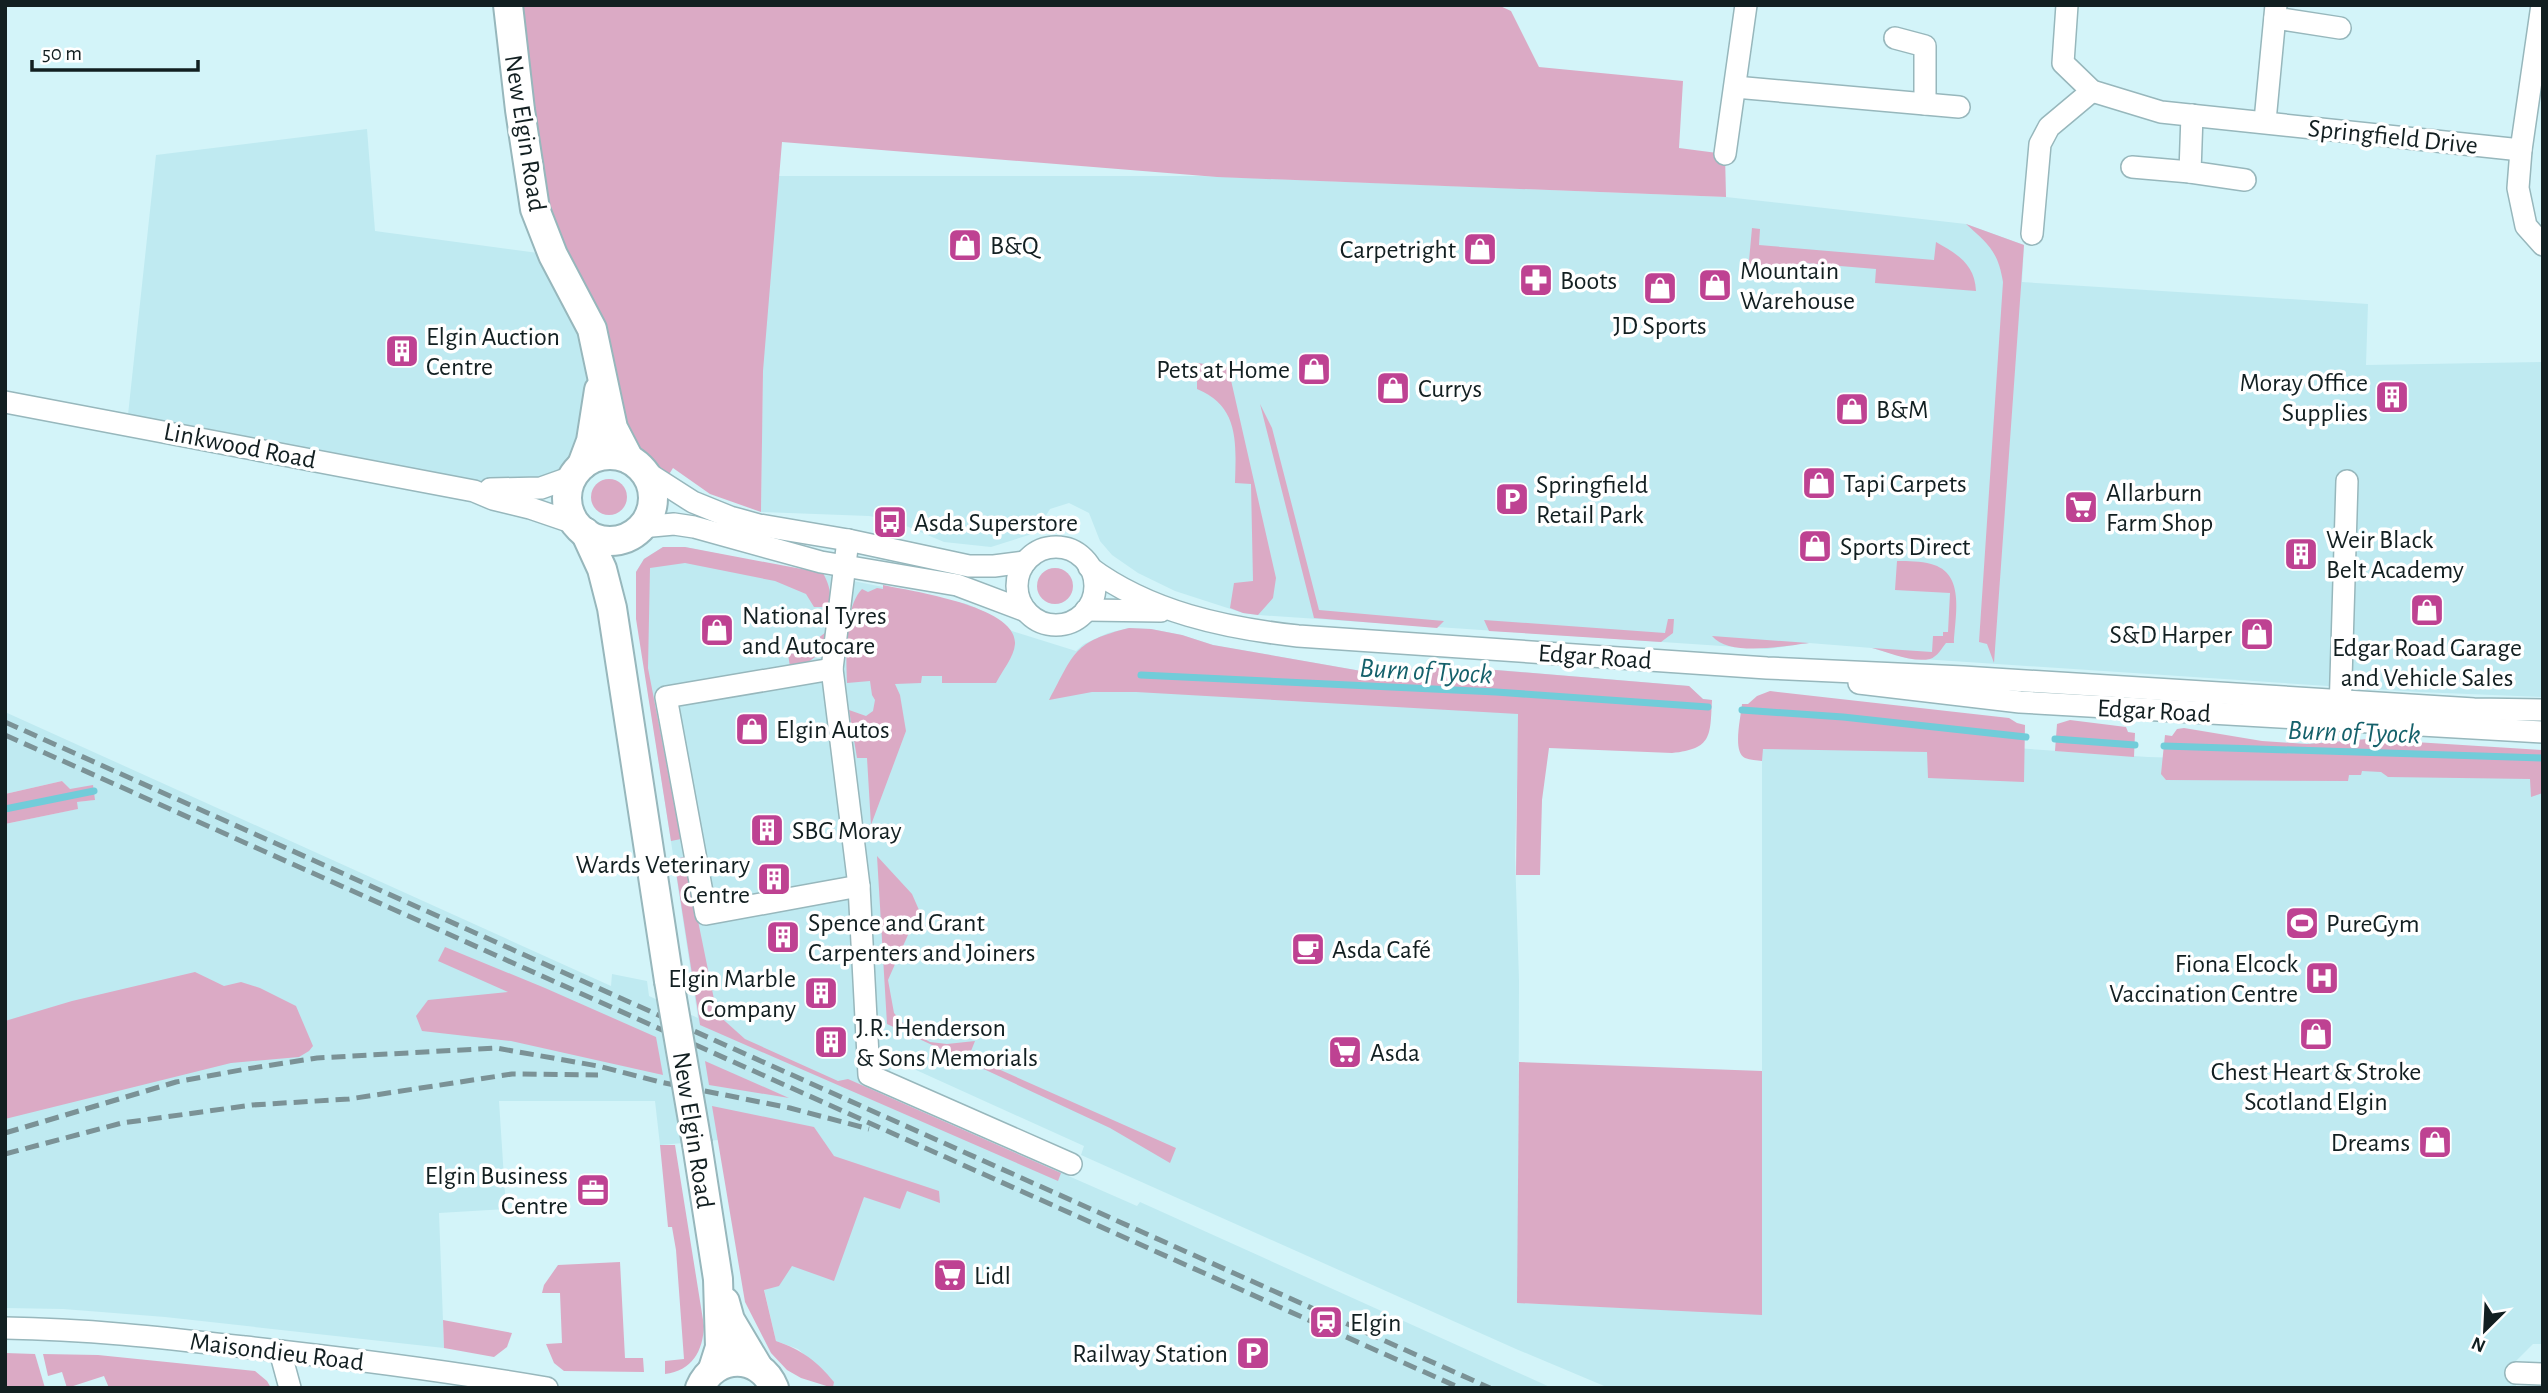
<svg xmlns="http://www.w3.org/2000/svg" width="2548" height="1393" viewBox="0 0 2548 1393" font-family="'Alegreya Sans',sans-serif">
<rect width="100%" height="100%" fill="#d3f4f9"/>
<!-- built -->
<g fill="#bfeaf1">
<path d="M367,129l8,102 178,24 17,31 45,169h-13l-13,6 -19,23 -3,14 -93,-7 -347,-67 29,-269z"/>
<path d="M765,176h435l526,21 240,27 58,21 -2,37 346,22 -2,61 177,-3v335l-124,-5 -512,-34 -35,-10 -63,-5 -42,6 -509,-34 -15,-2 -68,-22 -37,-18 -26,-18 -12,-14 -11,-28 -20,-10 -19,6 -15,24 -44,14 -47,-5 -52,-22 -23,-4 -108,-4z"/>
<path d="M663,547h22l282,57 22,10 23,17 64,20 8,-7 24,-11 21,-5 22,1 31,6 31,10 154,27 80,-6 75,6 167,14 14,13 9,1 -193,14 -4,141 4,125 -1,323 244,11v-583l386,26 226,7 169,2v578h-10l-17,17v27h-907l-93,-39 -435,-194 3,-9 -190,-86 -13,34 256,112 3,-4 412,186h-719l1,-6 -36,-33 -22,-8 -12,-52 -46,-149 -58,5 -5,-44h-156l7,108 -67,4 5,135 -279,-31 -102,-8 -58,-1v-484l72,-15v-7l17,-2 -25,-11 -7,-8 -57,13v-82l606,274 1,-12 35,7 2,15 49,22 -54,-353 -8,-93 8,-13z"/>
</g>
<!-- green -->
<g fill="#dbaac5">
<path d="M508,5h990l13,6 28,56 144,14 -4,67 46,6 1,43 -509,-20 -435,-35 -19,229 -2,141 -51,-18 -37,-26 -21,34 -1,-15 -38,-59 -78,-219z"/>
<path d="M1966,224l58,21 -30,418 -7,-19 -8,-2 24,-360c-5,-31 -15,-38 -37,-58z"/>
<path d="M1752,228l8,1 -1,16 175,15 2,-18c21,12 39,22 40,49l-101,-8 1,-14 -72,-6 -2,14 -54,-5z"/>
<path d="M1197,363l31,4 48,211 -3,20 -15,17 -15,-2 -13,-5 4,-25 19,-2 -2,-97 -16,-1c1,-38 5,-77 -38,-94z"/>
<path d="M1260,404l12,24 47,182 125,11 -7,7 -123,-10z"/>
<circle cx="609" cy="497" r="18"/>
<path d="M663,547h22l138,26c6,11 10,23 4,34h-13l-8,-13 -31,-13 -90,-18 -35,5 -2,100 33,171 -10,2 -35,-222v-47l8,-13z"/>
<path d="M1897,561c11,0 24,0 34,3 35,9 24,52 23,79h-8c-4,5 -9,14 -16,16 -18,4 -42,-7 -58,-11l60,4 1,-16h10v-4h5l2,-39 -55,-3z"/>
<circle cx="1055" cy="586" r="18"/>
<path d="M883,585c27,6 135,21 132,59 -1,13 -13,27 -19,39h-54v-7h-20l-1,7 -26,1 5,11 6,36 -35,94 -4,-67h-10l-8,-48 17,6 7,-5 2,-11 -3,-5 -2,-14 -23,2c-1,-24 -3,-76 15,-94l6,3 9,-4 6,1z"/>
<path d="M1668,619h6l-1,14 -12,9 -172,-11 -5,-11 181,13z"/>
<path d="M1129,628l22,1 31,6 31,10 154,27 80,-6 242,20 14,13 9,1c-2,35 1,49 -40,53l-123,-5 -7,52 -2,75h-24l2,-161 -382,-22h-44l-43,8c26,-48 24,-58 80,-72z"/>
<path d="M826,632c-1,22 -15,32 -36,35l-2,-13c15,-1 26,-13 38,-22z"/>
<path d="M1712,636l97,7c-25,3 -80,14 -97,-7z"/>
<path d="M1770,691l239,27 8,5 8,2 -1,57 -96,-4 -1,-26 -164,-3 -1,12c-5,-1 -12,-1 -17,-3 -13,-6 -4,-41 -3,-54h6l9,-8z"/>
<path d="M2070,720l56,7 2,5 7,1 -1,24 -79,-6 2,-27z"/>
<path d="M2184,728l78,13 45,3 60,-5 176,11v43l-12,4 -1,-18 -142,-2 -7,-5 -19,-1 -1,4h-12l-1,6 -182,-1 -5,-6 4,-39 7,1 5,-7z"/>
<path d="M62,781l8,8 23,-4 2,15 -18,2 1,7 -73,15v-30z"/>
<path d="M877,856l35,38 7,16 -31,70 6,33 16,18 20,11 17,2 28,-3 -6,15 207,92 -6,15 -60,-35 -223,-104z"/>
<path d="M685,857l32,157 28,25 93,42 10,-2 213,94 -3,8 -358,-156 -26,-166z"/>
<path d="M445,947l100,41 111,49 7,38 -152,-34 -89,-10 -6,-15 12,-16 80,-8 -70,-31z"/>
<path d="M195,972l29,14 17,-4 19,6 36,18 17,40 -4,5 -10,6 -68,6 -226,56v-98l67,-20z"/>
<path d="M705,1061l84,37 -80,-13z"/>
<path d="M1519,1062l243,9v244l-245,-12z"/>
<path d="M712,1106l102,21 20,29 105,35 1,12 -33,-12 -7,18 -36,-12 -30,84 -42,-15 -13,20 -15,4 12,51c26,9 41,20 58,41l-1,6 -32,-10 -14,-8 -16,-17 -26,-51z"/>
<path d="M660,1145h15l29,181c-1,25 -12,45 -39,48v-13l19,-2 -8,-109 -4,-23h-4z"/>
<path d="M620,1262l5,96h18l1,14 -80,-1 -10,-8 -8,-19 16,-1 -2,-50h-18l2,-8 14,-20z"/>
<path d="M443,1320l69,13 -5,14 -13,10 -50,-9z"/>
<path d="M5,1353l30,1 10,34h-40z"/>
<path d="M43,1354l55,1 157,16 12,10 4,7h-162l-5,-12 -37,12 -5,-16 -14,4z"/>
</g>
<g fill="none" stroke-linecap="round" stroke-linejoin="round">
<!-- stream -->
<g stroke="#71ccd9" stroke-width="7">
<path d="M1141,675l355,17 212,15"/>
<path d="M1742,710l101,7 183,20"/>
<path d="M2055,739l80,6"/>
<path d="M2164,746l379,12"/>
<path d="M5,809l89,-18"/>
</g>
<!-- minor casing -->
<g stroke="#97b7bc" stroke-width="24">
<g id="minor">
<path d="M2067,5l-4,58 29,28 69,21 360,38"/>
<path d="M2542,5l-21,145 -3,38 8,38 17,19"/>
<path d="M2275,18l65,10"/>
<path d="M1895,38l30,8v58"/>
<path d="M1735,87l224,20"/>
<path d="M2192,115l-2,57 55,8"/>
<path d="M2265,121l11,-116"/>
<path d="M1725,154l21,-149"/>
<path d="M2132,167l58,5"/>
<path d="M2032,234l8,-90 9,-17 43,-36"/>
<path d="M5,402l469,89 19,8 37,9 47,16"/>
<path d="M643,470l50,32 37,15 29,8 89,15 121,26h25l31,-4"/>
<path d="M490,489l51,-1 31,-11"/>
<path d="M641,527l33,-3 20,3 127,35 136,23 69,26"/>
<path d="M848,540l-16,129 27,217 10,189 202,89"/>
<circle cx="1056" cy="586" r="39"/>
<path d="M1089,567c60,45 136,61 209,69l469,32 196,9 511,32 69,1"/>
<path d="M1086,610l75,1"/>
<path d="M832,669l-166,28 40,217 153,-28"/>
<path d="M1859,683l161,19 523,30"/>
<path d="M2340,712l7,-231"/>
<path d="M5,1328c81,1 160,10 240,19 101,11 202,24 302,41"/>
<path d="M280,1351l10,37"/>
<path d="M2516,1373l27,1"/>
</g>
</g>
<!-- major casing -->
<g stroke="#97b7bc" stroke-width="32">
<g id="major">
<path d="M508,5l12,105 15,99 18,46 39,74 21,99 16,31"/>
<circle cx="610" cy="498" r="43"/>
<path d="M582,465l9,-24 8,-51"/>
<path d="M585,532l17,37 10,39 57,373"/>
<path d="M697,1144l21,135 2,68 -7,22"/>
<path d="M725,1302l5,18 28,47"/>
<path d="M700,1388c15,-35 60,-35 74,0"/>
</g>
</g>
<!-- minor -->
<use href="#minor" stroke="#fff" stroke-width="21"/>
<!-- major -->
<use href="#major" stroke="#fff" stroke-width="28"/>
<!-- rail -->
<g stroke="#7b9296" stroke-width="5" stroke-dasharray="14 7" stroke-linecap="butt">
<path d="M5,722l1485,666"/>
<path d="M5,735l1455,653"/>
<path d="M5,1133l171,-51 70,-13 71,-11 179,-10 102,18 62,16 130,26 79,21"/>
<path d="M5,1154l117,-31 130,-18 97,-6 163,-25 86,1"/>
</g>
<!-- major-bridge casing -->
<g stroke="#97b7bc" stroke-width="32" stroke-linecap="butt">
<path id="major-bridge" d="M669,981l28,163"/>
</g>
<!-- major-bridge -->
<use href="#major-bridge" stroke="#fff" stroke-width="28"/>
</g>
<!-- icons -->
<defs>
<g id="shop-square" transform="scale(1.75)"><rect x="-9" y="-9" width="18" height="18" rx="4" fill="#be4292" stroke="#fff"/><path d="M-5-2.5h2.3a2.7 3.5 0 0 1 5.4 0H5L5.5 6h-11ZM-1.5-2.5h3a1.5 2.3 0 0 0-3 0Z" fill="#fff"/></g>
<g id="pharmacy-square" transform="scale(1.75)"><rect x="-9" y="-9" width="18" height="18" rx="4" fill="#be4292" stroke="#fff"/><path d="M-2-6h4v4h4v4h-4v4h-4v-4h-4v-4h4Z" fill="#fff"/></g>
<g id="building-square" transform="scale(1.75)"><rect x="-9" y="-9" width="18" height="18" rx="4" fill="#be4292" stroke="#fff"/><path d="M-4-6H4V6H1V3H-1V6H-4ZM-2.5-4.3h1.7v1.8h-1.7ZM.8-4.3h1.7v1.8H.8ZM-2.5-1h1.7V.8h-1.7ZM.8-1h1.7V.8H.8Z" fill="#fff"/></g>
<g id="parking-square" transform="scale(1.75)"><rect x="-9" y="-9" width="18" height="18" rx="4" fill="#be4292" stroke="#fff"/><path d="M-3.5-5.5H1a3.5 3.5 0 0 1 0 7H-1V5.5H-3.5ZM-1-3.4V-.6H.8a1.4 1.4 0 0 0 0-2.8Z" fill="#fff"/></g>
<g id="supermarket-square" transform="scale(1.75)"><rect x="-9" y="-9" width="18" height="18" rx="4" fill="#be4292" stroke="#fff"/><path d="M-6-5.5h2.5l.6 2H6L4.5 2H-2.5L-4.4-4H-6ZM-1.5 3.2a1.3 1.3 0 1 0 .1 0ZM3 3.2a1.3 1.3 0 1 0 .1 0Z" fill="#fff"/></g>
<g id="bus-square" transform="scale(1.75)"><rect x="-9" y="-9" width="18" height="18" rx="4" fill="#be4292" stroke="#fff"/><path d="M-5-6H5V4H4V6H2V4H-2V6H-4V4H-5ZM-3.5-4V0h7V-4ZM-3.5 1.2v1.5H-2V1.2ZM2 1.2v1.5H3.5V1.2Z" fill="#fff"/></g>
<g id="stadium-square" transform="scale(1.75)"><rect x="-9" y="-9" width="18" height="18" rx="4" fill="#be4292" stroke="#fff"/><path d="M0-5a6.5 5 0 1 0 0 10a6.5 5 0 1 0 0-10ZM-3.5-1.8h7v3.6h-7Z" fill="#fff"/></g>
<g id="cafe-square" transform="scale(1.75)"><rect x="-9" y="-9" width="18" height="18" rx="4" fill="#be4292" stroke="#fff"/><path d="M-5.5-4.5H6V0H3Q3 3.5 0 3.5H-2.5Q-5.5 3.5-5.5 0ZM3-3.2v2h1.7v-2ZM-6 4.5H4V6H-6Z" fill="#fff"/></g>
<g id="hospital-square" transform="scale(1.75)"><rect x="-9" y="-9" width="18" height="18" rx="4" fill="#be4292" stroke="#fff"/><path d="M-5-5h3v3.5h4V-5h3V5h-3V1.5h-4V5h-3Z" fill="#fff"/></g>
<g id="office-square" transform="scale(1.75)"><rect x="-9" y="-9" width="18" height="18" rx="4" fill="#be4292" stroke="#fff"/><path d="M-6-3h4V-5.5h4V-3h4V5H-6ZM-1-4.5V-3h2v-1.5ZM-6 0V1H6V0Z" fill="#fff"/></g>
<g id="station-square" transform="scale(1.75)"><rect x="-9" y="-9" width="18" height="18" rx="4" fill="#be4292" stroke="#fff"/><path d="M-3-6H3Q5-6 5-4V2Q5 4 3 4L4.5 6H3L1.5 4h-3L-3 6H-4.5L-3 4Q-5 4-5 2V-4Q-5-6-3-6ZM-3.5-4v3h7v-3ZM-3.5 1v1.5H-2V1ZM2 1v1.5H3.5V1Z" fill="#fff"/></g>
</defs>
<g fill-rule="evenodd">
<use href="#shop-square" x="965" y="245"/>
<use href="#shop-square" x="1480" y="249"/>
<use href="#pharmacy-square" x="1536" y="280"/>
<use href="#shop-square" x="1715" y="285"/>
<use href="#shop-square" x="1660" y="288"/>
<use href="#building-square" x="402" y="351"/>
<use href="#shop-square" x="1314" y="369"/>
<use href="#shop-square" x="1393" y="388"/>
<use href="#building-square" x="2392" y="397"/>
<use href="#shop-square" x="1852" y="409"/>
<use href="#shop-square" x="1819" y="483"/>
<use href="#parking-square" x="1512" y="499"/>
<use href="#supermarket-square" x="2081" y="507"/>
<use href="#bus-square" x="890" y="522"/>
<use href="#shop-square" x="1815" y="546"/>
<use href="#building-square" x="2301" y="554"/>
<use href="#shop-square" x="2427" y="610"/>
<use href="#shop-square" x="717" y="630"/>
<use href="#shop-square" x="2257" y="634"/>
<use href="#shop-square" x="752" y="729"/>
<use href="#building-square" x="767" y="830"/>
<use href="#building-square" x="774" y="879"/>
<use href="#stadium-square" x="2302" y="923"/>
<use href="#building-square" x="783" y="937"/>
<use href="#cafe-square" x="1308" y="949"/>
<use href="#hospital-square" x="2322" y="978"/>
<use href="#building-square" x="821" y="993"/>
<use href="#shop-square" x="2316" y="1034"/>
<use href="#building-square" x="831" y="1042"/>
<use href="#supermarket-square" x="1345" y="1052"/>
<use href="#shop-square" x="2435" y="1142"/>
<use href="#office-square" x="593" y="1190"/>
<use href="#supermarket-square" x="950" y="1275"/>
<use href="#station-square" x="1326" y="1322"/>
<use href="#parking-square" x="1253" y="1353"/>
</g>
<g text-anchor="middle" stroke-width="7" stroke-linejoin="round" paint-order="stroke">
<!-- street labels -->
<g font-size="26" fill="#121f21" stroke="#fff">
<text transform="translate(526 133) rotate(81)" y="9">New Elgin Road</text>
<text transform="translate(2393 136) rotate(6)" y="9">Springfield Drive</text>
<text transform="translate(240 445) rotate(11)" y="9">Linkwood Road</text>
<text transform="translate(1595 656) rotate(4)" y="9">Edgar Road</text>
<text transform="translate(2154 710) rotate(3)" y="9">Edgar Road</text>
<text transform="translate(694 1130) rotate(81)" y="9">New Elgin Road</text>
<text transform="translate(277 1351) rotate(7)" y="9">Maisondieu Road</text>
</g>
<!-- poi labels -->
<g font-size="26" fill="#121f21" stroke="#fff" text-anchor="start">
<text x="990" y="254">B&amp;Q</text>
<text x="1456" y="258" text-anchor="end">Carpetright</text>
<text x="1740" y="279">Mountain<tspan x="1740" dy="30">Warehouse</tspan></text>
<text x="1560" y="289">Boots</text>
<text x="1660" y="334" text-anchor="middle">JD Sports</text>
<text x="426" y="345">Elgin Auction<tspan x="426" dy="30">Centre</tspan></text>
<text x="1290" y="378" text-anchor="end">Pets at Home</text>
<text x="2368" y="391" text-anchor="end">Moray Office<tspan x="2368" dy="30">Supplies</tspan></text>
<text x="1418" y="397">Currys</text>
<text x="1876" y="418">B&amp;M</text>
<text x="1843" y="492">Tapi Carpets</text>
<text x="1536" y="493">Springfield<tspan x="1536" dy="30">Retail Park</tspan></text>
<text x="2106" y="501">Allarburn<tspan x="2106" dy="30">Farm Shop</tspan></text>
<text x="914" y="531">Asda Superstore</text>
<text x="2326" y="548">Weir Black<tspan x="2326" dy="30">Belt Academy</tspan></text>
<text x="1840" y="555">Sports Direct</text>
<text x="742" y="624">National Tyres<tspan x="742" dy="30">and Autocare</tspan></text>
<text x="2232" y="643" text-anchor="end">S&amp;D Harper</text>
<text x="2427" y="656" text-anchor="middle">Edgar Road Garage<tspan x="2427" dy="30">and Vehicle Sales</tspan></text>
<text x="776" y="738">Elgin Autos</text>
<text x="792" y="839">SBG Moray</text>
<text x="750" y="873" text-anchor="end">Wards Veterinary<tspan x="750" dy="30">Centre</tspan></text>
<text x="808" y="931">Spence and Grant<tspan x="808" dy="30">Carpenters and Joiners</tspan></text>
<text x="2326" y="932">PureGym</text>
<text x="1332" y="958">Asda Café</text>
<text x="2298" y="972" text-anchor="end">Fiona Elcock<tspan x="2298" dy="30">Vaccination Centre</tspan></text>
<text x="796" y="987" text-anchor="end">Elgin Marble<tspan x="796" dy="30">Company</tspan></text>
<text x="856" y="1036">J.R. Henderson<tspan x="856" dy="30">&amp; Sons Memorials</tspan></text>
<text x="1370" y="1061">Asda</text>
<text x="2316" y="1080" text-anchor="middle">Chest Heart &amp; Stroke<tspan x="2316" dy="30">Scotland Elgin</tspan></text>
<text x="2410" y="1151" text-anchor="end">Dreams</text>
<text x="568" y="1184" text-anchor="end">Elgin Business<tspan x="568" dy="30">Centre</tspan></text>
<text x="974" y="1284">Lidl</text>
<text x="1350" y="1331">Elgin</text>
<text x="1228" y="1362" text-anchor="end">Railway Station</text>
</g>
<!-- water labels -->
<g font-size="28" font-style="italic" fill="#15616b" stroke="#fff">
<text transform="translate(1426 670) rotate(3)" y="10">Burn of Tyock</text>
<text transform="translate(2354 731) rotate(2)" y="10">Burn of Tyock</text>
</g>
</g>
<!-- border -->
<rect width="2548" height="1393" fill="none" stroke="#121f21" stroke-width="14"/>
<!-- north arrow -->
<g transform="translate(2485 1330) rotate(204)" stroke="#ffffff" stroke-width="5" paint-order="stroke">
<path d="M0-5L12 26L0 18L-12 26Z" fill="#121f21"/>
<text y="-10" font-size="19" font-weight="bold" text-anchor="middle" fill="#121f21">N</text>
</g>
<!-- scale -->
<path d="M32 60v10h166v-10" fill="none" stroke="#121f21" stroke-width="3.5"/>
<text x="42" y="60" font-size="21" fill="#121f21" stroke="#ffffff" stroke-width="5" paint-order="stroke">50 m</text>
</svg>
